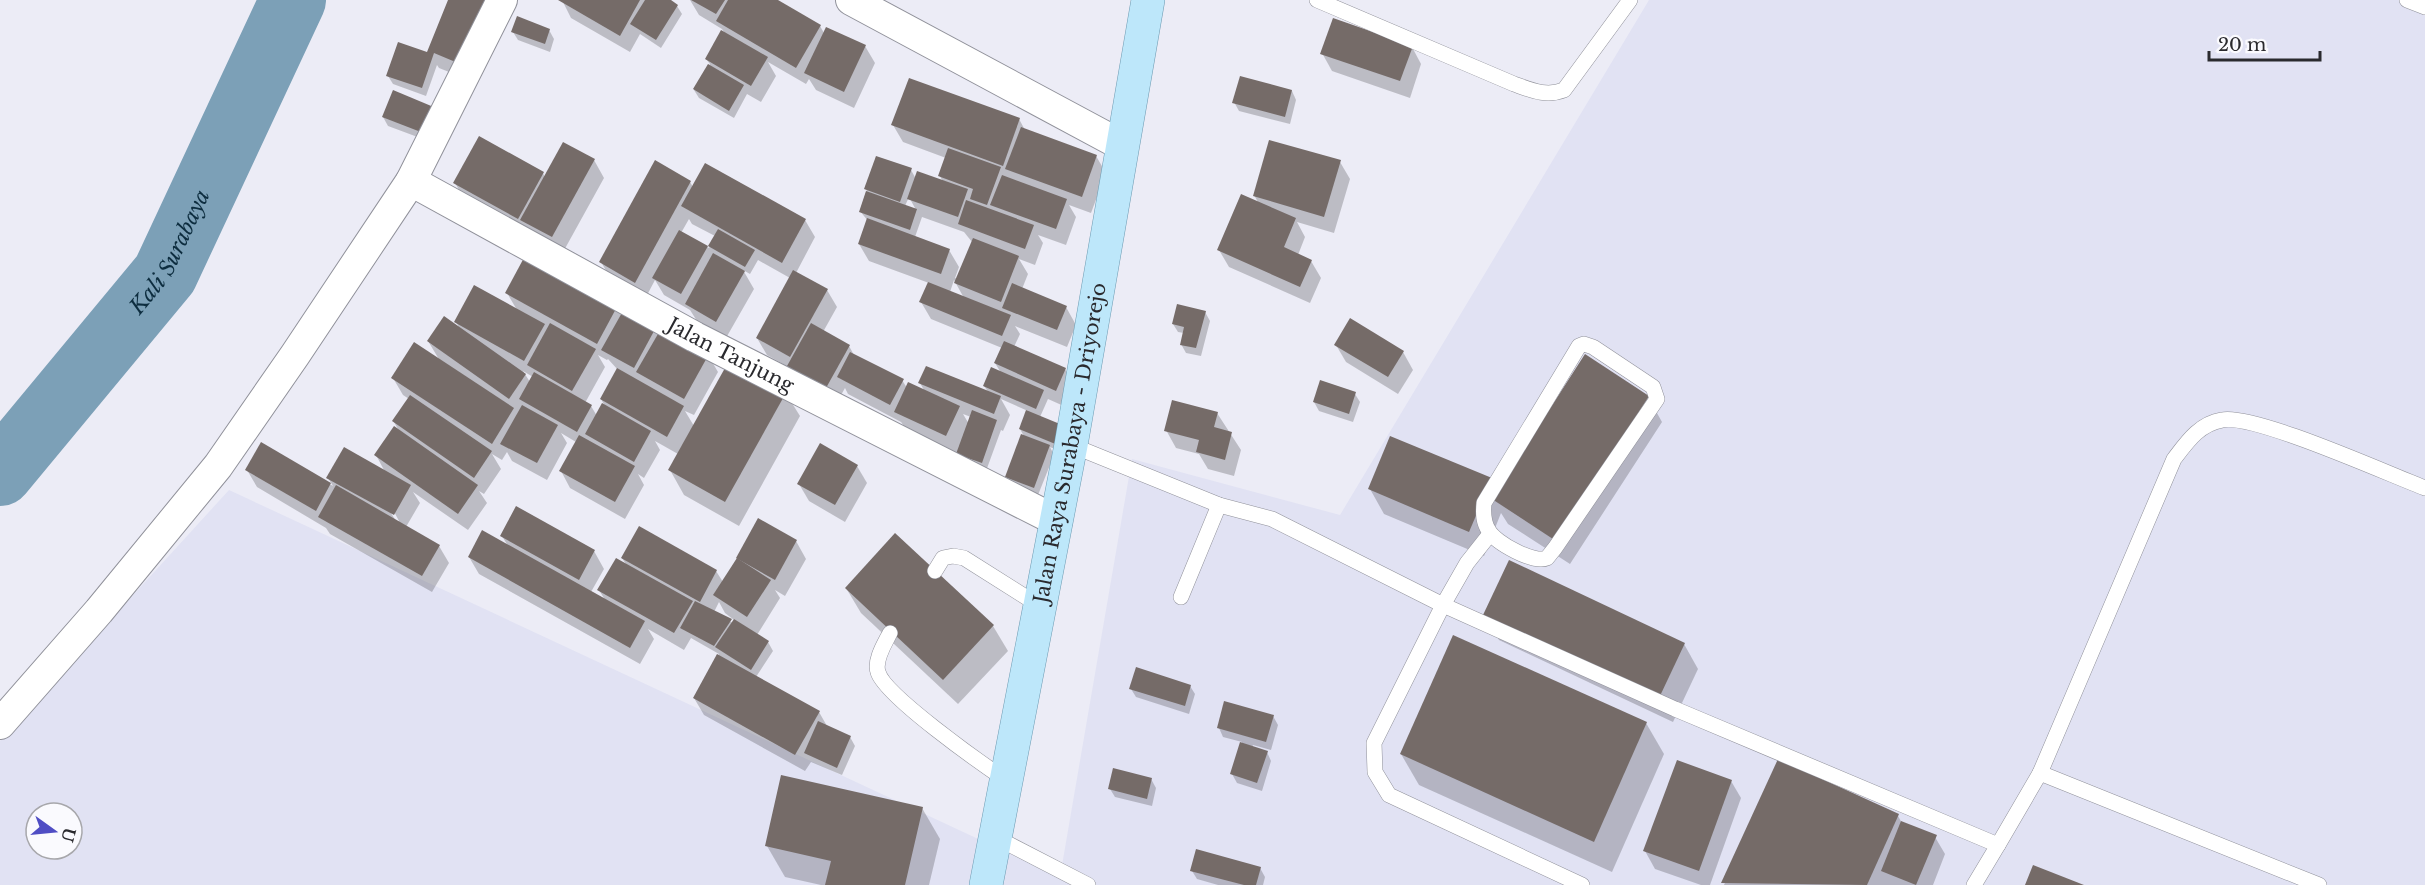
<svg xmlns="http://www.w3.org/2000/svg" width="2425" height="885" viewBox="0 0 2425 885" font-family="'Libre Baskerville',serif">
<rect width="100%" height="100%" fill="#ececf6"/>
<!-- built -->
<path fill="#e1e2f3" fill-rule="evenodd" d="M1649,0h776v885h-2425v-144l229,-251 831,387 72,-418 208,56zM36,813h36v36h-36z"/>
<!-- shadow -->
<g fill="#0003" fill-rule="evenodd">
<path d="M450,0l24,82 -35,-14 -2,-3 -11,31 -33,-12 -5,-8 43,-21z"/>
<path d="M562,0h106l9,6 5,8 -21,34 -21,-14 -10,18 -59,-34z"/>
<path d="M690,0h85l45,26 4,7 41,13 10,17 -21,45 -38,-18 -7,-11 -3,5 -38,-22 8,14 -15,26 -14,-8 -13,24 -35,-20 -5,-8 16,-26 -4,-5 20,-24 -4,-6 -23,-14z"/>
<path d="M549,30l5,9 -4,13 -32,-12 -5,-8z"/>
<path d="M1412,47l9,17 -11,34 -78,-27 -10,-18z"/>
<path d="M1292,91l4,9 -6,24 -51,-13 -5,-9z"/>
<path d="M393,92l38,50 -43,-16 -5,-9z"/>
<path d="M1019,119l6,11 71,26 10,17 -15,40 -22,-8 7,12 -10,28 -28,-10 5,8 -8,22 -16,-6 9,15 -6,15 44,18 10,18 -9,22 -52,-21 5,8 -6,13 51,22 10,17 -9,21 -18,-8 -8,18 29,38 -19,-8 4,8 -16,40 -27,-10 -5,-8 19,-39 -5,-9 8,-18 -27,-12 9,16 -7,16 -2,-1 -15,41 -30,-18 -50,-24 -5,-7 -53,-28 -3,-6 -9,16 -37,-21 -9,-15 -23,-13 -10,-17 33,-60 -32,-18 -8,14 -7,-4 11,19 -28,49 -29,-17 -7,-11 -26,-15 -9,-15 -10,19 -34,-20 -10,-17 89,-80 3,5 112,33 10,17 -19,36 31,17 10,17 -14,25 26,14 5,9 48,25 5,8 18,4 -5,-9 69,10 -5,-7 17,-13 -6,-10 7,-15 -71,-29 -10,-17 8,-19 -60,-22 -10,-17 9,-23 -8,-10 17,-53 34,12 5,9 27,3 -3,-6 6,-18 -43,-16 -10,-17zM909,197l7,13 -11,-4zM922,217l42,15 8,10 -14,37 -3,-1 4,-11 -10,-17 -34,-13zM689,219l3,5 23,12 -6,12 -28,-15zM954,280l10,18 -14,-6zM963,414l8,3 -2,7z"/>
<path d="M594,160l10,18 -42,76 -97,-54 -10,-17 88,-10 2,5z"/>
<path d="M1340,162l10,17 -16,54 -37,-11 8,15 -7,18 13,6 10,17 -11,25 -81,-36 -10,-17 40,-46 -5,-9z"/>
<path d="M507,293l110,14 5,8 86,40 10,17 -24,43 -9,-4 9,15 91,-34 15,24 -61,110 -55,-31 -14,-25 8,-16 -23,-13 5,9 -16,28 -6,-4 6,11 -19,34 -55,-31 -9,-17 15,-29 -15,-9 6,10 -20,37 -35,-19 -5,-9 -5,8 -10,-6 9,15 -17,25 -5,-3 8,12 -19,27 -55,-38 7,11 -14,24 33,19 10,17 -17,29 -102,-58 -4,-6 -69,-41 -10,-17 14,-26 72,42 -5,-8 57,-6 -9,-17 23,-24 -5,-9 15,-23 -6,-4 -10,-17 47,-17 -12,-20 32,-12 -4,-7 61,-12zM598,355l9,5 1,-1 10,11 -17,29 5,9 -9,8 -6,-10 -6,-3 20,-36zM523,371l10,6 -3,5zM392,508l7,13h-3l-7,-11z"/>
<path d="M1205,312l5,9 -9,35 -15,-3 -5,-9 3,-11 -6,-1 -5,-8z"/>
<path d="M1336,345l67,7 10,18 -15,24 -52,-32z"/>
<path d="M1355,394l5,8 -7,20 -34,-11 -5,-9z"/>
<path d="M1648,397l14,25 -92,142 -62,-40 -7,-11 -17,43 -100,-42 -14,-25 120,-9z"/>
<path d="M1217,413l24,37 -7,26 -26,-7 -9,-15 -23,-6 -10,-18z"/>
<path d="M857,466l10,17 -22,39 -36,-21 -10,-17z"/>
<path d="M759,520l37,21 10,18 -21,37 -10,-6 5,8 -23,37 11,7 5,9 -17,26 63,35 8,14 23,11 5,9 -13,29 -31,-13 -6,9 -101,-56 -10,-17 25,-44 -28,-16 -7,12 -36,-21 6,10 -14,25 -161,-90 -10,-17 39,-11 -6,-10 92,15 10,18 -13,23 14,8 -6,-10 28,-24 -5,-8 17,-30 77,43 7,11zM719,602l6,11 13,10h-5l-19,-11z"/>
<path d="M846,588l147,38 15,25 -50,53 -97,-91z"/>
<path d="M1485,615l199,29 14,25 -25,53 -174,-82z"/>
<path d="M1190,686l5,8 -6,20 -53,-17 -5,-8z"/>
<path d="M1273,716l5,9 -7,25 -18,-5 -1,3 15,4 4,9 -9,30 -25,-8 -5,-9 10,-32 -19,-5 -4,-9z"/>
<path d="M1646,723l18,31 -52,118 -193,-87 -18,-31z"/>
<path d="M1779,761l119,55 4,7 33,14 10,17 -12,31h-209z"/>
<path d="M1151,779l5,9 -4,18 -37,-9 -5,-8z"/>
<path d="M1731,781l10,17 -31,87h-9l-46,-16 -10,-18z"/>
<path d="M922,808l18,31 -11,46h-108l-36,-8 -18,-31z"/>
<path d="M1260,868l5,9 -2,8h-45l-21,-6 -5,-8z"/>
</g>
<g fill="none" stroke-linecap="round" stroke-linejoin="round">
<!-- river -->
<path stroke="#7ca0b7" stroke-width="66" id="s1" d="M0,473l165,-199 128,-274"/>
</g>
<!-- building -->
<g fill="#756b68">
<path d="M448,0h44l-27,66 -31,-13 -12,35 -36,-12 12,-34 29,10z"/>
<path d="M558,0h82l-20,36z"/>
<path d="M645,0h26l7,5 -22,35 -26,-16z"/>
<path d="M691,0h34l-9,14z"/>
<path d="M728,0h50l43,25 -25,43 -80,-47z"/>
<path d="M517,16l33,13 -5,15 -34,-12z"/>
<path d="M1333,18l80,28 -13,35 -80,-27z"/>
<path d="M826,27l40,18 -22,47 -40,-19z"/>
<path d="M721,30l47,27 -17,29 -46,-27z"/>
<path d="M708,64l36,21 -15,26 -36,-22z"/>
<path d="M1240,76l52,14 -7,27 -53,-14z"/>
<path d="M909,78l111,40 -17,48 -112,-41z"/>
<path d="M393,90l43,18 -10,26 -44,-17z"/>
<path d="M1021,127l76,28 -15,42 -77,-28z"/>
<path d="M479,136l65,36 -26,47 -65,-36z"/>
<path d="M1269,140l72,20 -17,57 -71,-21z"/>
<path d="M563,142l32,17 -43,78 -32,-17z"/>
<path d="M948,148l53,19 -14,38 -17,-6 3,-10 -35,-13z"/>
<path d="M876,156l36,12 -12,34 -36,-13z"/>
<path d="M655,160l36,21 -56,102 -36,-21z"/>
<path d="M705,163l101,56 -24,44 -101,-57z"/>
<path d="M917,171l51,18 -10,28 -51,-18z"/>
<path d="M1002,175l65,24 -11,30 -66,-24z"/>
<path d="M866,191l51,18 -7,21 -51,-18z"/>
<path d="M1241,194l55,24 -12,29 28,13 -12,27 -83,-37z"/>
<path d="M966,200l68,25 -9,24 -67,-25z"/>
<path d="M867,218l83,31 -9,25 -83,-30z"/>
<path d="M718,229l37,21 -10,17 -37,-21z"/>
<path d="M679,230l29,16 -27,48 -29,-16z"/>
<path d="M973,238l46,18 -18,46 -47,-19z"/>
<path d="M713,253l32,18 -29,51 -31,-18z"/>
<path d="M526,254l92,51 -21,39 -92,-51z"/>
<path d="M793,270l35,19 -38,68 -34,-19z"/>
<path d="M928,282l83,33 -9,21 -83,-34z"/>
<path d="M1012,283l55,23 -10,24 -55,-22z"/>
<path d="M474,285l71,39 -21,37 -70,-39z"/>
<path d="M628,302l32,18 -26,48 -33,-18z"/>
<path d="M1177,304l29,7 -10,37 -16,-3 4,-18 -12,-3z"/>
<path d="M444,316l82,58 -17,25 -82,-58z"/>
<path d="M1350,318l54,33 -16,26 -54,-32z"/>
<path d="M550,323l46,26 -24,42 -45,-26z"/>
<path d="M811,323l39,22 -24,43 -39,-22z"/>
<path d="M662,327l47,27 -25,45 -48,-27z"/>
<path d="M1004,341l62,27 -10,23 -62,-28z"/>
<path d="M414,342l100,66 -22,36 -101,-66z"/>
<path d="M850,352l54,27 -14,26 -53,-28z"/>
<path d="M1585,354l64,42 -93,145 -64,-42z"/>
<path d="M730,359l57,32 -62,111 -57,-32z"/>
<path d="M926,366l75,30 -7,18 -76,-31z"/>
<path d="M991,367l53,23 -8,19 -53,-23z"/>
<path d="M617,368l67,38 -17,31 -67,-38z"/>
<path d="M534,372l58,33 -15,27 -58,-33z"/>
<path d="M1320,380l36,12 -7,22 -36,-12z"/>
<path d="M908,382l52,24 -14,30 -52,-24z"/>
<path d="M410,395l82,56 -18,27 -82,-57z"/>
<path d="M1172,400l46,12 -4,15 18,5 -7,28 -29,-8 3,-12 -35,-9z"/>
<path d="M602,403l49,28 -17,31 -49,-28z"/>
<path d="M522,405l36,20 -21,38 -37,-19z"/>
<path d="M972,410l25,10 -15,43 -26,-9z"/>
<path d="M1026,410l46,19 -7,19 -46,-19z"/>
<path d="M394,426l84,59 -20,29 -84,-59z"/>
<path d="M1021,434l29,11 -16,43 -29,-11z"/>
<path d="M579,435l56,31 -20,36 -56,-31z"/>
<path d="M1390,436l102,42 -23,54 -101,-43z"/>
<path d="M261,442l70,41 -15,28 -71,-41z"/>
<path d="M820,443l38,22 -23,40 -38,-21z"/>
<path d="M344,447l67,38 -17,30 -68,-37z"/>
<path d="M336,485l104,60 -18,31 -104,-59z"/>
<path d="M516,506l79,44 -16,30 -79,-44z"/>
<path d="M758,518l39,22 -22,40 -39,-22z"/>
<path d="M639,526l78,44 -17,32 -79,-44z"/>
<path d="M482,530l163,91 -15,27 -162,-91z"/>
<path d="M895,533l99,92 -51,55 -98,-92z"/>
<path d="M616,558l77,43 -19,32 -77,-43z"/>
<path d="M737,558l34,22 -24,37 -34,-22z"/>
<path d="M1509,560l176,83 -26,55 -176,-83z"/>
<path d="M695,601l37,18 -18,27 -34,-18z"/>
<path d="M734,619l35,22 -18,29 -36,-23z"/>
<path d="M1453,635l194,87 -53,120 -194,-88z"/>
<path d="M717,654l103,57 -25,44 -102,-57z"/>
<path d="M1136,667l55,18 -6,21 -56,-17z"/>
<path d="M1224,701l50,14 -8,27 -49,-14z"/>
<path d="M818,721l33,15 -14,32 -33,-15z"/>
<path d="M1240,742l28,9 -11,32 -27,-9z"/>
<path d="M1778,759l121,55 -32,71 -146,-2z"/>
<path d="M1677,760l55,20 -33,91 -56,-20z"/>
<path d="M1113,768l39,10 -5,21 -39,-10z"/>
<path d="M781,775l142,32 -18,78h-80l6,-24 -66,-15z"/>
<path d="M1901,821l36,14 -21,50 -35,-14z"/>
<path d="M1196,849l65,18 -5,18h-12l-54,-14z"/>
<path d="M2033,865l51,20h-59z"/>
</g>
<g fill="none" stroke-linecap="round" stroke-linejoin="round">
<!-- service casing -->
<g stroke="#90919a" stroke-width="16">
<g id="service">
<path d="M1317,0l197,84c17,6 32,13 50,6l66,-90"/>
<path d="M2407,0l18,7"/>
<path d="M1584,344l9,3 60,40 4,12 -102,149 -8,10c-13,6 -51,-15 -58,-27 -6,-9 -6,-18 -5,-28l95,-157z"/>
<path d="M1071,445l148,60 53,14 171,86 232,104 323,136 42,-72 279,112"/>
<path d="M1490,534l-23,29 -24,42 -69,138 1,29 14,23 193,90"/>
<path d="M935,571l8,-13 10,-2 11,2 76,48"/>
<path d="M1181,597l38,-92"/>
<path d="M890,633c-5,10 -16,27 -12,39 6,23 104,92 128,108"/>
<path d="M2040,773l134,-314c13,-17 25,-35 48,-39 31,-7 166,54 203,68"/>
<path d="M995,837l93,48"/>
<path d="M1974,885l24,-40"/>
</g>
</g>
<!-- minor casing -->
<g stroke="#90919a" stroke-width="32">
<g id="minor">
<path d="M851,0l272,146"/>
<path id="s2" d="M411,181l284,156 362,184"/>
<path d="M0,724l99,-113 119,-145 77,-111 116,-174 91,-181"/>
</g>
</g>
<!-- primary casing -->
<g stroke="#6d9ab1" stroke-width="34">
<g id="primary">
<path id="s3" d="M986,885l85,-440 77,-445"/>
</g>
</g>
<!-- service -->
<use href="#service" stroke="#fff" stroke-width="15"/>
<!-- minor -->
<use href="#minor" stroke="#fff" stroke-width="30"/>
<!-- primary -->
<use href="#primary" stroke="#bde7fa" stroke-width="33"/>
</g>
<g text-anchor="middle" stroke-width="6" stroke-linejoin="round" paint-order="stroke">
<!-- street labels -->
<g font-size="20" fill="#2a2a2e" stroke="#fafafe">
<text dy="7" stroke="none"><textPath href="#s2" startOffset="364">Jalan Tanjung</textPath></text>
<text dy="7" stroke="none"><textPath href="#s3" startOffset="450">Jalan Raya Surabaya - Driyorejo</textPath></text>
</g>
<!-- water labels -->
<g font-size="21" font-style="italic" fill="#0d2d3f" stroke="#fafafe">
<text dy="7" stroke="none"><textPath href="#s1" startOffset="280">Kali Surabaya</textPath></text>
</g>
</g>
<!-- north arrow -->
<g transform="translate(54 831) rotate(105)"><circle r="28" fill="#fafafe" stroke="#a7a7ab" stroke-width="1.5"/>
<path d="M0-4.5L10 22L0 15L-10 22Z" fill="#4f4dc4"/>
<text y="-9" font-size="16" font-weight="bold" text-anchor="middle" fill="#2a2a2e">U</text>
</g>
<!-- scale -->
<path d="M2209 51v9h111v-9" fill="none" stroke="#2a2a2e" stroke-width="3"/>
<text x="2218" y="51" font-size="18" fill="#2a2a2e" stroke="#fafafe" stroke-width="4.5" paint-order="stroke">20 m</text>
</svg>
